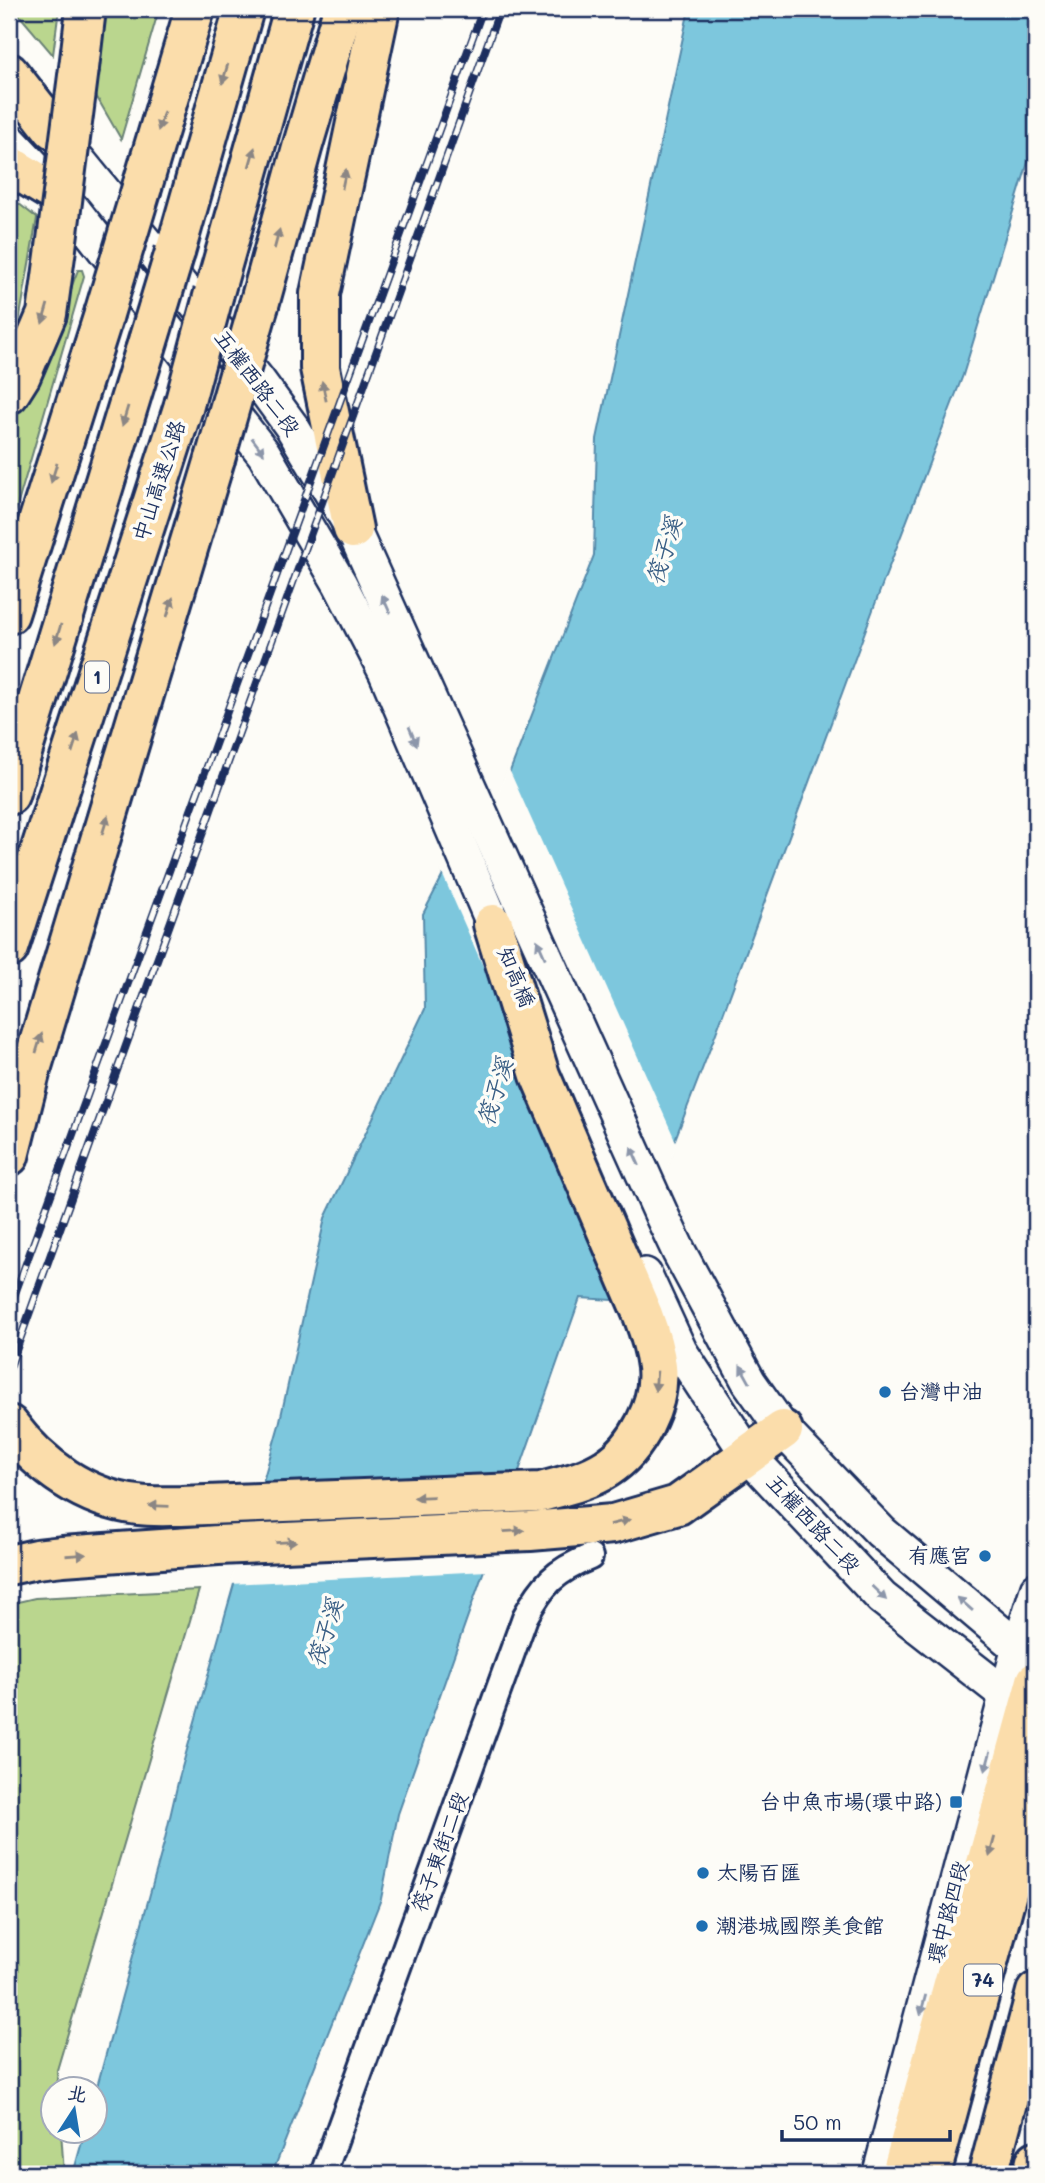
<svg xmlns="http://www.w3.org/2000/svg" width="1045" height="2183" viewBox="0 0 1045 2183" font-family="Mali,'LXGW WenKai TC',sans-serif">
<rect width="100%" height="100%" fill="#fdfcf7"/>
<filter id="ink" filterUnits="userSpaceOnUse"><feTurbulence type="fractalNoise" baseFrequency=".0143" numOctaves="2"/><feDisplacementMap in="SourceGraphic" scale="14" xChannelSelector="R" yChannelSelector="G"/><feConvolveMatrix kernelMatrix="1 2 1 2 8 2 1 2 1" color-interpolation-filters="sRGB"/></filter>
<g filter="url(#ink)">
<!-- green -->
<g fill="#bad68e" stroke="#6a8276" stroke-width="2">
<path d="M14,9h45l-6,46z"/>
<path d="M107,9h52l-38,130 -30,-52z"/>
<path d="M9,196l28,22 -23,133 -5,8z"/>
<path d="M78,270h4l2,6 -75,258v-111l19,-23z"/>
<path d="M199,1590l-142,480 1,18h-6v42l9,1 3,43h-55v-570l26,-6z"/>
</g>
<!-- water -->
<path fill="#7dc7dd" stroke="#568aaa" stroke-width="2" d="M689,9h347v127l-73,239 -79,205 -171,461 -100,259 -33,-2 -182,516 -17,85 -109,275h-199l12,-43 9,-1 1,-36 69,-251 15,-65 100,-353 46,-207 100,-209 -2,-95 44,-86 35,-36 92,-237 3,-116z"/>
<!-- pier -->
<g fill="#fdfcf7">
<path d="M508,767l169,377 -54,140 -182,-413 23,-44 35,-37z"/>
<path d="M522,1473l-35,98 -257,13 28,-97z"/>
</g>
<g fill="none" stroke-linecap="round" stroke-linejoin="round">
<!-- minor casing -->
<g stroke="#1b2f5e" stroke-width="30">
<path id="minor" d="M323,2174l202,-557c18,-33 30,-46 65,-60"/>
</g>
<!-- tertiary casing -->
<g stroke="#1b2f5e" stroke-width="35">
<path id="tertiary" d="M878,2174l139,-525 19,-61"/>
</g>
<!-- secondary casing -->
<g stroke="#1b2f5e" stroke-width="38">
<g id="secondary">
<path d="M56,133l201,246 35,48 61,102 310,689 16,34 70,130 34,48 98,102 155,131"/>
<path d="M9,140l56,59 199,255 76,130 46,89 118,276"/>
<path d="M645,1275l35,76 68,104 134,143 124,97 30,22"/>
</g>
</g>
<!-- trunk casing -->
<g stroke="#1b2f5e" stroke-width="44">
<g id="trunk">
<path d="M901,2174l135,-493"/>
<path d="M931,2174l105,-389"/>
<path d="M988,2174l48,-182"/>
<path d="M1033,2174l3,-13"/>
</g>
</g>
<!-- motorway casing -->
<g stroke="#1b2f5e" stroke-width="44">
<g id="motorway">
<path d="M79,68l7,-59"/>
<path d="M9,73l44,56"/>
<path d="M9,165l56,34"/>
<path d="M142,187l53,-178"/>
<path d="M175,252l69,-243"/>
<path d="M214,293l80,-284"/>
<path d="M259,305l43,-157 41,-139"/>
<path d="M9,394l12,-19 26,-61 9,-66"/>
<path d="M353,529l-33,-161v-74l60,-285"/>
<path d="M9,614l95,-300"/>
<path d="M9,795l136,-444"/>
<path d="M9,948l175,-543"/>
<path d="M9,1156l21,-83 185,-614"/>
<path d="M9,1425c31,41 76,74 129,80 14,2 29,1 43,1l360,-14c22,-6 46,-11 66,-24 30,-19 54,-64 50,-101 -2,-18 -8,-36 -14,-52l-103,-240 -47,-151"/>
<path d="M9,1565l27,-6 27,-3 155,-11 312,-14 83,-7 65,-19 105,-75"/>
</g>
</g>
<!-- minor -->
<use href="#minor" stroke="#fdfcf7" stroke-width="24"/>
<!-- tertiary -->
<use href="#tertiary" stroke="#fdfcf7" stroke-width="30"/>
<!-- secondary -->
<use href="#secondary" stroke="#fdfcf7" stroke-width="33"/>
<!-- trunk -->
<use href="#trunk" stroke="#fbddab" stroke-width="38"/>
<!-- motorway -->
<use href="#motorway" stroke="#fbddab" stroke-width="38"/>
<!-- rail casing -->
<g stroke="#1b2f5e" stroke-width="8">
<g id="rail">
<path d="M9,1310l474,-1301"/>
<path d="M9,1370l491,-1361"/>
</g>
</g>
<!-- rail -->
<use href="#rail" stroke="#fdfcf7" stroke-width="5" stroke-dasharray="16" stroke-linecap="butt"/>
<!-- motorway-bridge casing -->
<g stroke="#1b2f5e" stroke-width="44" stroke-linecap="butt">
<g id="motorway-bridge">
<path d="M56,248l23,-180"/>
<path d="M104,314l38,-127"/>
<path d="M145,351l30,-99"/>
<path d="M184,405l30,-112"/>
<path d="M215,459l44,-154"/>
</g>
</g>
<!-- motorway-bridge -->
<use href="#motorway-bridge" stroke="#fbddab" stroke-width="38"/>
</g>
<!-- one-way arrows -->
<defs><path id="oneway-solid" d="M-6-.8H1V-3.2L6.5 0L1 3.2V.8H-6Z" transform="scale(1.75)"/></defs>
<g fill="#8b8684">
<use href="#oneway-solid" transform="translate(225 74) rotate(106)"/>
<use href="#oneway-solid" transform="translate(161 121) rotate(107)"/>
<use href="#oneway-solid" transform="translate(252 157) rotate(-74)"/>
<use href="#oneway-solid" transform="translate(344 179) rotate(-78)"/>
<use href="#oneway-solid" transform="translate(277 239) rotate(-75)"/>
<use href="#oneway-solid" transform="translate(45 314) rotate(106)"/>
<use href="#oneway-solid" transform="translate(324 391) rotate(-102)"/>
<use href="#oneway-solid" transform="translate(125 416) rotate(107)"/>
<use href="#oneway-solid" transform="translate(54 473) rotate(107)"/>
<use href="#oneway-solid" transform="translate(170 607) rotate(-73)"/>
<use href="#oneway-solid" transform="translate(58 634) rotate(107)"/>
<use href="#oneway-solid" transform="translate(75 743) rotate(-72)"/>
<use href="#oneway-solid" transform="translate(105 825) rotate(-73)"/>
<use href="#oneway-solid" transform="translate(39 1043) rotate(-73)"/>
<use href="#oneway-solid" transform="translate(656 1381) rotate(95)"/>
<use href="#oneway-solid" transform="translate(424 1497) rotate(178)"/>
<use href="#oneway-solid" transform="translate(159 1506) rotate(-178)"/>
<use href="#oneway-solid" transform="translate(620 1522) rotate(-14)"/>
<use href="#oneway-solid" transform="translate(514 1531) rotate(-3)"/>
<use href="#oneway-solid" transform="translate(286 1542) rotate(-3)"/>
<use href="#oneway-solid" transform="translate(76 1555) rotate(-4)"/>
<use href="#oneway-solid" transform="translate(992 1847) rotate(105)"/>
</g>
<g fill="#8c96aa">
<use href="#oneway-solid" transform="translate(258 446) rotate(53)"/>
<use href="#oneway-solid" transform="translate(386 604) rotate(-114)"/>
<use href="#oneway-solid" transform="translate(413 736) rotate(67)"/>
<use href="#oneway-solid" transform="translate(541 949) rotate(-114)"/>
<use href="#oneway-solid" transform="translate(635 1156) rotate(-114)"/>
<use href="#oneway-solid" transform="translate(745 1374) rotate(-119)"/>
<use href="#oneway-solid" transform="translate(879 1593) rotate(44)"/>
<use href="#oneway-solid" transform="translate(965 1604) rotate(-139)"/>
<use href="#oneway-solid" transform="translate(988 1761) rotate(105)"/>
<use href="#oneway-solid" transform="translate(923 2005) rotate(105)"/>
</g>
</g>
<!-- markers -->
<g fill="#1f6fb2" stroke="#fdfcf7" stroke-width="2.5">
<circle cx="885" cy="1392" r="7"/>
<circle cx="985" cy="1556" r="7"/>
<rect x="949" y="1795" width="14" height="14" rx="3.5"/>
<circle cx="703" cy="1873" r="7"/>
<circle cx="702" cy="1926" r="7"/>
</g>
<g text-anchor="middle" stroke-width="7" stroke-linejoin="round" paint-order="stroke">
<!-- shield labels -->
<g fill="#fdfcf7" stroke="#5f6c8c" stroke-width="2">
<rect x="85" y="661.5" width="24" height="31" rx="5"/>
<rect x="964" y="1964.5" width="38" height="31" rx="5"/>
</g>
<g font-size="19" font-weight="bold" fill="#1b2f5e">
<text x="97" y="684">1</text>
<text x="983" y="1987">74</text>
</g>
<!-- street labels -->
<g font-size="21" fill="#1b2f5e" stroke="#fdfcf7">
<text transform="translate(257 383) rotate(53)" y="7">五權西路二段</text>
<text transform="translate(159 481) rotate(-72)" y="7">中山高速公路</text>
<text transform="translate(516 977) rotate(67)" y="7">知高橋</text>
<text transform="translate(813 1524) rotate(47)" y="7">五權西路二段</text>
<text transform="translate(440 1852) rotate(-70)" y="7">筏子東街二段</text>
<text transform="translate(948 1912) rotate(-75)" y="7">環中路四段</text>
</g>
<!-- poi labels -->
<g font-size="21" fill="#1b2f5e" stroke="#fdfcf7" text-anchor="start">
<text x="899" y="1399">台灣中油</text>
<text x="971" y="1563" text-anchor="end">有應宮</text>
<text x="942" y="1809" text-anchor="end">台中魚市場(環中路)</text>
<text x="717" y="1880">太陽百匯</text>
<text x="716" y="1933">潮港城國際美食館</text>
</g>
<!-- water labels -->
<g font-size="23" font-style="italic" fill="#385d84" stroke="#fdfcf7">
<text transform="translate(664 551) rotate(-73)" y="8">筏子溪</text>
<text transform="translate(495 1092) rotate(-73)" y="8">筏子溪</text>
<text transform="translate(325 1633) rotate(-73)" y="8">筏子溪</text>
</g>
</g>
<!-- margin -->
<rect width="1045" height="2183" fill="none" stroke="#fdfcf7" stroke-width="35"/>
<rect x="18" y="18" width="1010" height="2148" fill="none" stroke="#1b2f5e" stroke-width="2.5" filter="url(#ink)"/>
<!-- north arrow -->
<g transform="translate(74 2110) rotate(12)"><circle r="33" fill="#fdfcf7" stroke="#a3aaba" stroke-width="2"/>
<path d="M0-5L12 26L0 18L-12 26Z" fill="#1f6fb2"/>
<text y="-10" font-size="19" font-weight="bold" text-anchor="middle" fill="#1b2f5e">北</text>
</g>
<!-- scale -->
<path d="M782 2130v10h168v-10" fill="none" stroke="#1b2f5e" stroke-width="3.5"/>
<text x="793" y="2130" font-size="21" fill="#1b2f5e" stroke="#fdfcf7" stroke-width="5" paint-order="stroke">50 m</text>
</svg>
